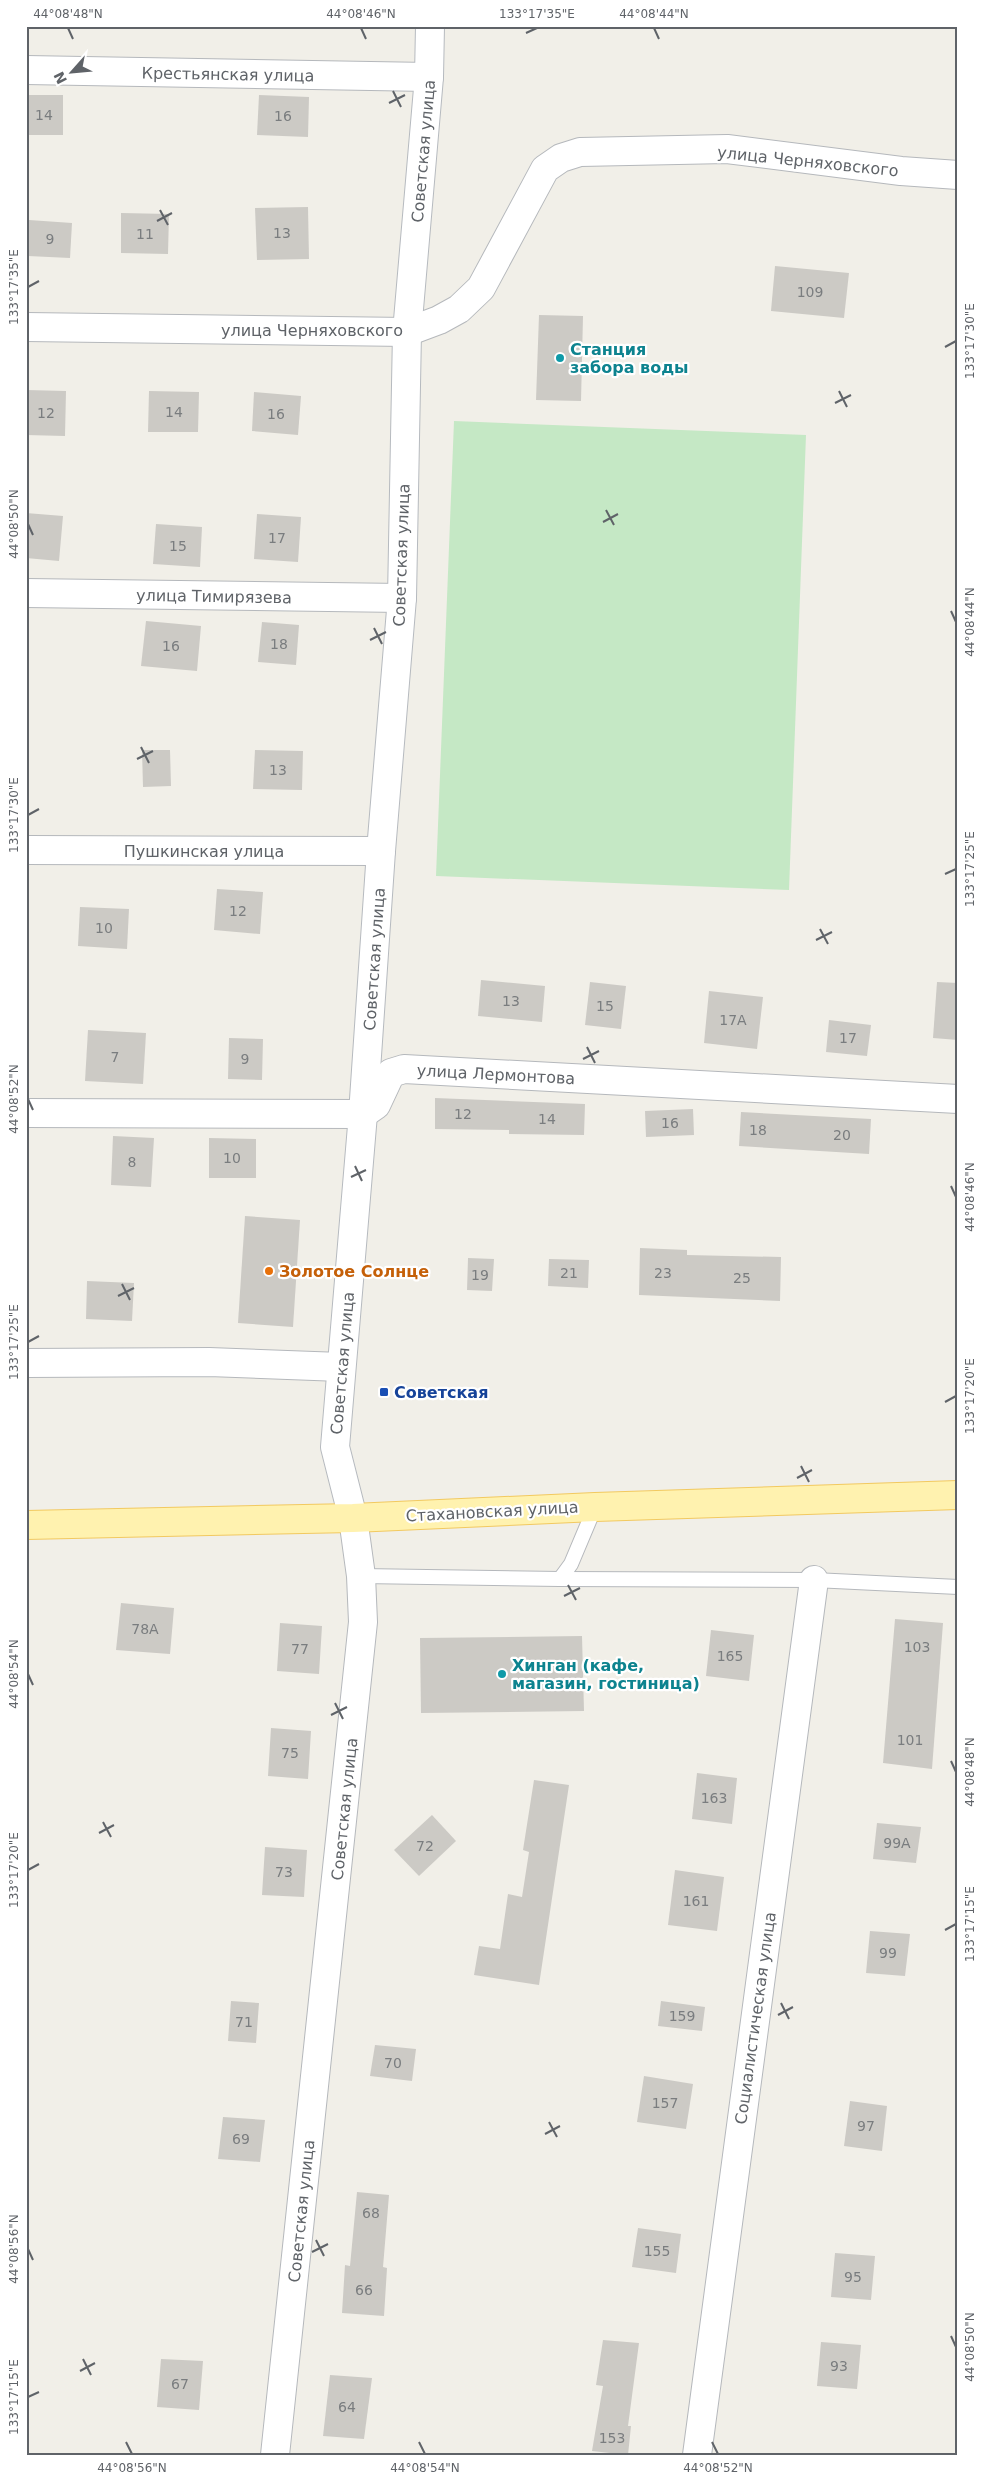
<svg xmlns="http://www.w3.org/2000/svg" width="984" height="2481" viewBox="0 0 984 2481" font-family="'DejaVu Sans',sans-serif">
<rect width="100%" height="100%" fill="#f1efe8"/>
<!-- green -->
<path fill="#c5e8c5" d="M454,421l352,14 -17,455 -353,-14z"/>
<!-- building -->
<g fill="#cccac5">
<rect x="26" y="95" width="37" height="40"/>
<path d="M259,95l50,2 -1,40 -51,-2z"/>
<path d="M308,207l1,52 -52,1 -2,-52z"/>
<path d="M121,213l48,1 -1,40 -47,-1z"/>
<path d="M29,220l43,3 -2,35 -42,-2z"/>
<path d="M775,266l74,7 -5,45 -73,-7z"/>
<path d="M539,315l44,1 -2,85 -45,-1z"/>
<path d="M26,390l40,1 -1,45 -39,-1z"/>
<path d="M149,391l50,1 -1,40h-50z"/>
<path d="M254,392l47,4 -3,39 -46,-4z"/>
<path d="M26,513l37,3 -4,45 -33,-3z"/>
<path d="M257,514l44,3 -3,45 -44,-3z"/>
<path d="M156,524l46,3 -2,40 -47,-3z"/>
<path d="M146,621l55,5 -4,45 -56,-5z"/>
<path d="M262,622l37,3 -3,40 -38,-3z"/>
<path d="M142,750h28l1,36 -28,1z"/>
<path d="M255,750l48,1 -1,39 -49,-1z"/>
<path d="M217,889l46,3 -3,42 -46,-4z"/>
<path d="M80,907l49,2 -2,40 -49,-3z"/>
<path d="M481,980l64,6 -3,36 -64,-6z"/>
<path d="M590,982l36,4 -5,43 -36,-4z"/>
<path d="M937,982l21,1v57l-25,-2z"/>
<path d="M709,991l54,6 -6,52 -53,-6z"/>
<path d="M829,1020l42,5 -4,31 -41,-4z"/>
<path d="M88,1030l58,3 -3,51 -58,-3z"/>
<path d="M229,1038l34,1 -1,41 -34,-1z"/>
<path d="M435,1098l150,6 -1,31 -75,-1v-4l-74,-1z"/>
<path d="M693,1109l1,26 -48,2 -1,-26z"/>
<path d="M741,1112l130,7 -2,35 -130,-8z"/>
<path d="M113,1136l41,2 -3,49 -40,-2z"/>
<path d="M209,1138l47,1v39h-47z"/>
<path d="M245,1216l55,4 -7,107 -55,-4z"/>
<path d="M640,1248l47,2v5l94,2 -1,44 -141,-6z"/>
<path d="M468,1258l26,1 -2,32 -25,-1z"/>
<path d="M549,1259l40,1 -1,28 -40,-2z"/>
<path d="M87,1281l47,2 -2,38 -46,-2z"/>
<path d="M121,1603l53,5 -4,46 -54,-4z"/>
<path d="M895,1619l48,4 -11,146 -49,-6z"/>
<path d="M280,1623l42,3 -3,48 -42,-3z"/>
<path d="M711,1630l43,5 -5,46 -43,-5z"/>
<path d="M582,1636l2,75 -163,2 -1,-75z"/>
<path d="M271,1728l40,3 -3,48 -40,-3z"/>
<path d="M697,1773l40,5 -5,46 -40,-5z"/>
<path d="M534,1780l35,5 -30,200 -65,-10 5,-29 21,3 8,-55 14,3 7,-45 -6,-2z"/>
<path d="M432,1815l24,26 -37,35 -25,-26z"/>
<path d="M877,1823l44,4 -5,36 -43,-4z"/>
<path d="M265,1847l42,3 -3,47 -42,-2z"/>
<path d="M675,1870l49,7 -7,54 -49,-6z"/>
<path d="M870,1931l40,3 -5,42 -39,-3z"/>
<path d="M231,2001l28,2 -3,40 -28,-2z"/>
<path d="M661,2001l44,6 -3,24 -44,-5z"/>
<path d="M375,2045l41,4 -4,32 -42,-5z"/>
<path d="M644,2076l49,8 -7,45 -49,-7z"/>
<path d="M850,2101l37,5 -5,45 -38,-5z"/>
<path d="M223,2117l42,3 -5,42 -42,-3z"/>
<path d="M357,2192l32,3 -6,72 4,1 -3,48 -42,-3 3,-48 5,1z"/>
<path d="M638,2228l43,6 -5,39 -44,-6z"/>
<path d="M835,2253l40,3 -4,44 -40,-3z"/>
<path d="M603,2340l36,3 -11,83h3l-3,29 -36,-4 11,-65 -7,-1z"/>
<path d="M821,2342l40,3 -4,44 -40,-3z"/>
<path d="M161,2359l42,2 -4,49 -42,-3z"/>
<path d="M330,2375l42,3 -8,61 -41,-3z"/>
</g>
<g fill="none" stroke-linecap="round" stroke-linejoin="round">
<!-- lane casing -->
<g stroke="#b5b8bc" stroke-width="16">
<g id="lane">
<path d="M361,1576l199,3 11,-15 24,-57"/>
<path d="M560,1579l254,1 144,7"/>
</g>
</g>
<!-- street casing -->
<g stroke="#b5b8bc" stroke-width="30">
<g id="street">
<path d="M26,70l403,7"/>
<path d="M26,327l381,5 32,-12 20,-11 22,-21 64,-119 16,-11 19,-6 147,-3 174,22 57,4"/>
<path d="M26,593l376,5"/>
<path d="M26,850l355,1"/>
<path d="M26,1113l337,1 13,-9 15,-32 13,-4 554,30"/>
<path d="M26,1363l183,-1 132,5"/>
<path d="M275,2455l88,-833 -2,-46 -8,-58"/>
<path d="M697,2455l117,-875"/>
</g>
</g>
<!-- secondary casing -->
<g stroke="#b6babf" stroke-width="30">
<path id="secondary" d="M353,1518l-18,-71 28,-333 18,-263 21,-253 5,-266 22,-255 1,-51"/>
</g>
<!-- primary casing -->
<g stroke="#f2c960" stroke-width="30">
<path id="primary" d="M26,1525l327,-7 242,-11 363,-12"/>
</g>
<!-- lane -->
<use href="#lane" stroke="#fff" stroke-width="14"/>
<!-- street -->
<use href="#street" stroke="#fff" stroke-width="28"/>
<!-- secondary -->
<use href="#secondary" stroke="#fff" stroke-width="28"/>
<!-- primary -->
<use href="#primary" stroke="#fff2af" stroke-width="28"/>
</g>
<!-- ticks -->
<path fill="none" stroke="#5f6368" stroke-width="2" d="M68,28l5,11M361,28l5,11M654,28l5,11M526,33l11,-5M393,91l8,16M389,103l16,-8M160,210l8,15M157,221l15,-8M28,287l11,-6M945,347l11,-6M839,391l8,16M835,403l16,-8M606,510l8,15M603,522l15,-8M28,524l5,11M951,611l5,11M374,628l8,16M370,640l16,-8M141,747l8,16M137,759l16,-8M28,815l11,-6M945,874l11,-5M820,929l8,15M816,940l16,-8M587,1047l8,16M583,1059l16,-8M28,1099l5,11M355,1166l7,15M351,1177l15,-7M951,1186l5,11M122,1284l8,16M118,1296l16,-8M28,1342l11,-6M945,1402l11,-6M801,1466l8,16M797,1478l15,-8M568,1585l8,15M564,1596l16,-8M28,1674l5,11M335,1703l8,16M331,1715l16,-8M951,1761l5,11M103,1822l8,15M99,1833l15,-8M28,1870l11,-6M945,1930l11,-6M781,2003l8,16M778,2015l15,-8M549,2122l8,15M545,2134l15,-8M316,2240l8,16M28,2249l5,11M312,2252l16,-8M951,2336l5,11M83,2359l8,16M80,2371l15,-8M28,2397l11,-5M126,2442l6,12M419,2442l6,12M712,2442l6,12"/>
<!-- markers -->
<g fill="#0f9aa8" stroke="#fff" stroke-width="2">
<circle cx="560" cy="358" r="5"/>
<circle cx="502" cy="1674" r="5"/>
</g>
<circle fill="#e8710a" stroke="#fff" stroke-width="2" cx="269" cy="1271" r="5"/>
<rect fill="#1a4fb4" stroke="#fff" stroke-width="2" x="379" y="1387" width="10" height="10" rx="2.5"/>
<g text-anchor="middle" stroke-width="4.5" stroke-linejoin="round" paint-order="stroke">
<!-- number labels -->
<g font-size="14" fill="#7a7d7f">
<text x="44" y="120">14</text>
<text x="283" y="121">16</text>
<text x="282" y="238">13</text>
<text x="145" y="239">11</text>
<text x="50" y="244">9</text>
<text x="810" y="297">109</text>
<text x="174" y="417">14</text>
<text x="46" y="418">12</text>
<text x="276" y="419">16</text>
<text x="277" y="543">17</text>
<text x="178" y="551">15</text>
<text x="279" y="649">18</text>
<text x="171" y="651">16</text>
<text x="278" y="775">13</text>
<text x="238" y="916">12</text>
<text x="104" y="933">10</text>
<text x="511" y="1006">13</text>
<text x="605" y="1011">15</text>
<text x="733" y="1025">17А</text>
<text x="848" y="1043">17</text>
<text x="115" y="1062">7</text>
<text x="245" y="1064">9</text>
<text x="463" y="1119">12</text>
<text x="547" y="1124">14</text>
<text x="670" y="1128">16</text>
<text x="758" y="1135">18</text>
<text x="842" y="1140">20</text>
<text x="232" y="1163">10</text>
<text x="132" y="1167">8</text>
<text x="569" y="1278">21</text>
<text x="663" y="1278">23</text>
<text x="480" y="1280">19</text>
<text x="742" y="1283">25</text>
<text x="145" y="1634">78А</text>
<text x="917" y="1652">103</text>
<text x="300" y="1654">77</text>
<text x="730" y="1661">165</text>
<text x="910" y="1745">101</text>
<text x="290" y="1758">75</text>
<text x="714" y="1803">163</text>
<text x="897" y="1848">99А</text>
<text x="425" y="1851">72</text>
<text x="284" y="1877">73</text>
<text x="696" y="1906">161</text>
<text x="888" y="1958">99</text>
<text x="682" y="2021">159</text>
<text x="244" y="2027">71</text>
<text x="393" y="2068">70</text>
<text x="665" y="2108">157</text>
<text x="866" y="2131">97</text>
<text x="241" y="2144">69</text>
<text x="371" y="2218">68</text>
<text x="657" y="2256">155</text>
<text x="853" y="2282">95</text>
<text x="364" y="2295">66</text>
<text x="839" y="2371">93</text>
<text x="180" y="2389">67</text>
<text x="347" y="2412">64</text>
<text x="612" y="2443">153</text>
</g>
<!-- street labels -->
<g font-size="16" fill="#5f6368" stroke="#fff">
<text transform="translate(228 74) rotate(1)" y="6">Крестьянская улица</text>
<text transform="translate(423 151) rotate(-85)" y="6">Советская улица</text>
<text transform="translate(808 161) rotate(6)" y="6">улица Черняховского</text>
<text x="312" y="336">улица Черняховского</text>
<text transform="translate(401 555) rotate(-88)" y="6">Советская улица</text>
<text transform="translate(214 596) rotate(1)" y="6">улица Тимирязева</text>
<text x="204" y="857">Пушкинская улица</text>
<text transform="translate(374 959) rotate(-86)" y="6">Советская улица</text>
<text transform="translate(496 1074) rotate(3)" y="6">улица Лермонтова</text>
<text transform="translate(342 1363) rotate(-85)" y="6">Советская улица</text>
<text transform="translate(492 1511) rotate(-3)" y="6">Стахановская улица</text>
<text transform="translate(344 1809) rotate(-84)" y="6">Советская улица</text>
<text transform="translate(755 2018) rotate(-82)" y="6">Социалистическая улица</text>
<text transform="translate(301 2211) rotate(-84)" y="6">Советская улица</text>
</g>
<!-- culture labels -->
<g font-size="16" font-weight="bold" fill="#0d838f" stroke="#fff" text-anchor="start">
<text x="570" y="355">Станция<tspan x="570" dy="18">забора воды</tspan></text>
<text x="512" y="1671">Хинган (кафе,<tspan x="512" dy="18">магазин, гостиница)</tspan></text>
</g>
<!-- food labels -->
<g font-size="16" font-weight="bold" fill="#c56008" stroke="#fff" text-anchor="start">
<text x="279" y="1277">Золотое Солнце</text>
</g>
<!-- transit labels -->
<g font-size="16" font-weight="bold" fill="#164399" stroke="#fff" text-anchor="start">
<text x="394" y="1398">Советская</text>
</g>
</g>
<!-- border -->
<rect width="984" height="2481" fill="none" stroke="#ffffff" stroke-width="55"/>
<!-- north arrow -->
<g transform="translate(72 72) rotate(243)" stroke="#ffffff" stroke-width="4" paint-order="stroke">
<path d="M0-4L9 19L0 12L-9 19Z" fill="#5f6368"/>
<text y="-8" font-size="14" font-weight="bold" text-anchor="middle" fill="#5f6368">N</text>
</g>
<rect x="28" y="28" width="928" height="2426" fill="none" stroke="#5f6368" stroke-width="2"/>
<g font-size="12" text-anchor="middle" fill="#5f6368">
<text x="68" y="18">44°08'48"N</text>
<text x="361" y="18">44°08'46"N</text>
<text x="537" y="18">133°17'35"E</text>
<text x="654" y="18">44°08'44"N</text>
<text transform="translate(14 287) rotate(-90)" y="4">133°17'35"E</text>
<text transform="translate(970 341) rotate(-90)" y="4">133°17'30"E</text>
<text transform="translate(14 524) rotate(-90)" y="4">44°08'50"N</text>
<text transform="translate(970 622) rotate(-90)" y="4">44°08'44"N</text>
<text transform="translate(14 815) rotate(-90)" y="4">133°17'30"E</text>
<text transform="translate(970 869) rotate(-90)" y="4">133°17'25"E</text>
<text transform="translate(14 1099) rotate(-90)" y="4">44°08'52"N</text>
<text transform="translate(970 1197) rotate(-90)" y="4">44°08'46"N</text>
<text transform="translate(14 1342) rotate(-90)" y="4">133°17'25"E</text>
<text transform="translate(970 1396) rotate(-90)" y="4">133°17'20"E</text>
<text transform="translate(14 1674) rotate(-90)" y="4">44°08'54"N</text>
<text transform="translate(970 1772) rotate(-90)" y="4">44°08'48"N</text>
<text transform="translate(14 1870) rotate(-90)" y="4">133°17'20"E</text>
<text transform="translate(970 1924) rotate(-90)" y="4">133°17'15"E</text>
<text transform="translate(14 2249) rotate(-90)" y="4">44°08'56"N</text>
<text transform="translate(970 2347) rotate(-90)" y="4">44°08'50"N</text>
<text transform="translate(14 2397) rotate(-90)" y="4">133°17'15"E</text>
<text x="132" y="2472">44°08'56"N</text>
<text x="425" y="2472">44°08'54"N</text>
<text x="718" y="2472">44°08'52"N</text>
</g>
</svg>
